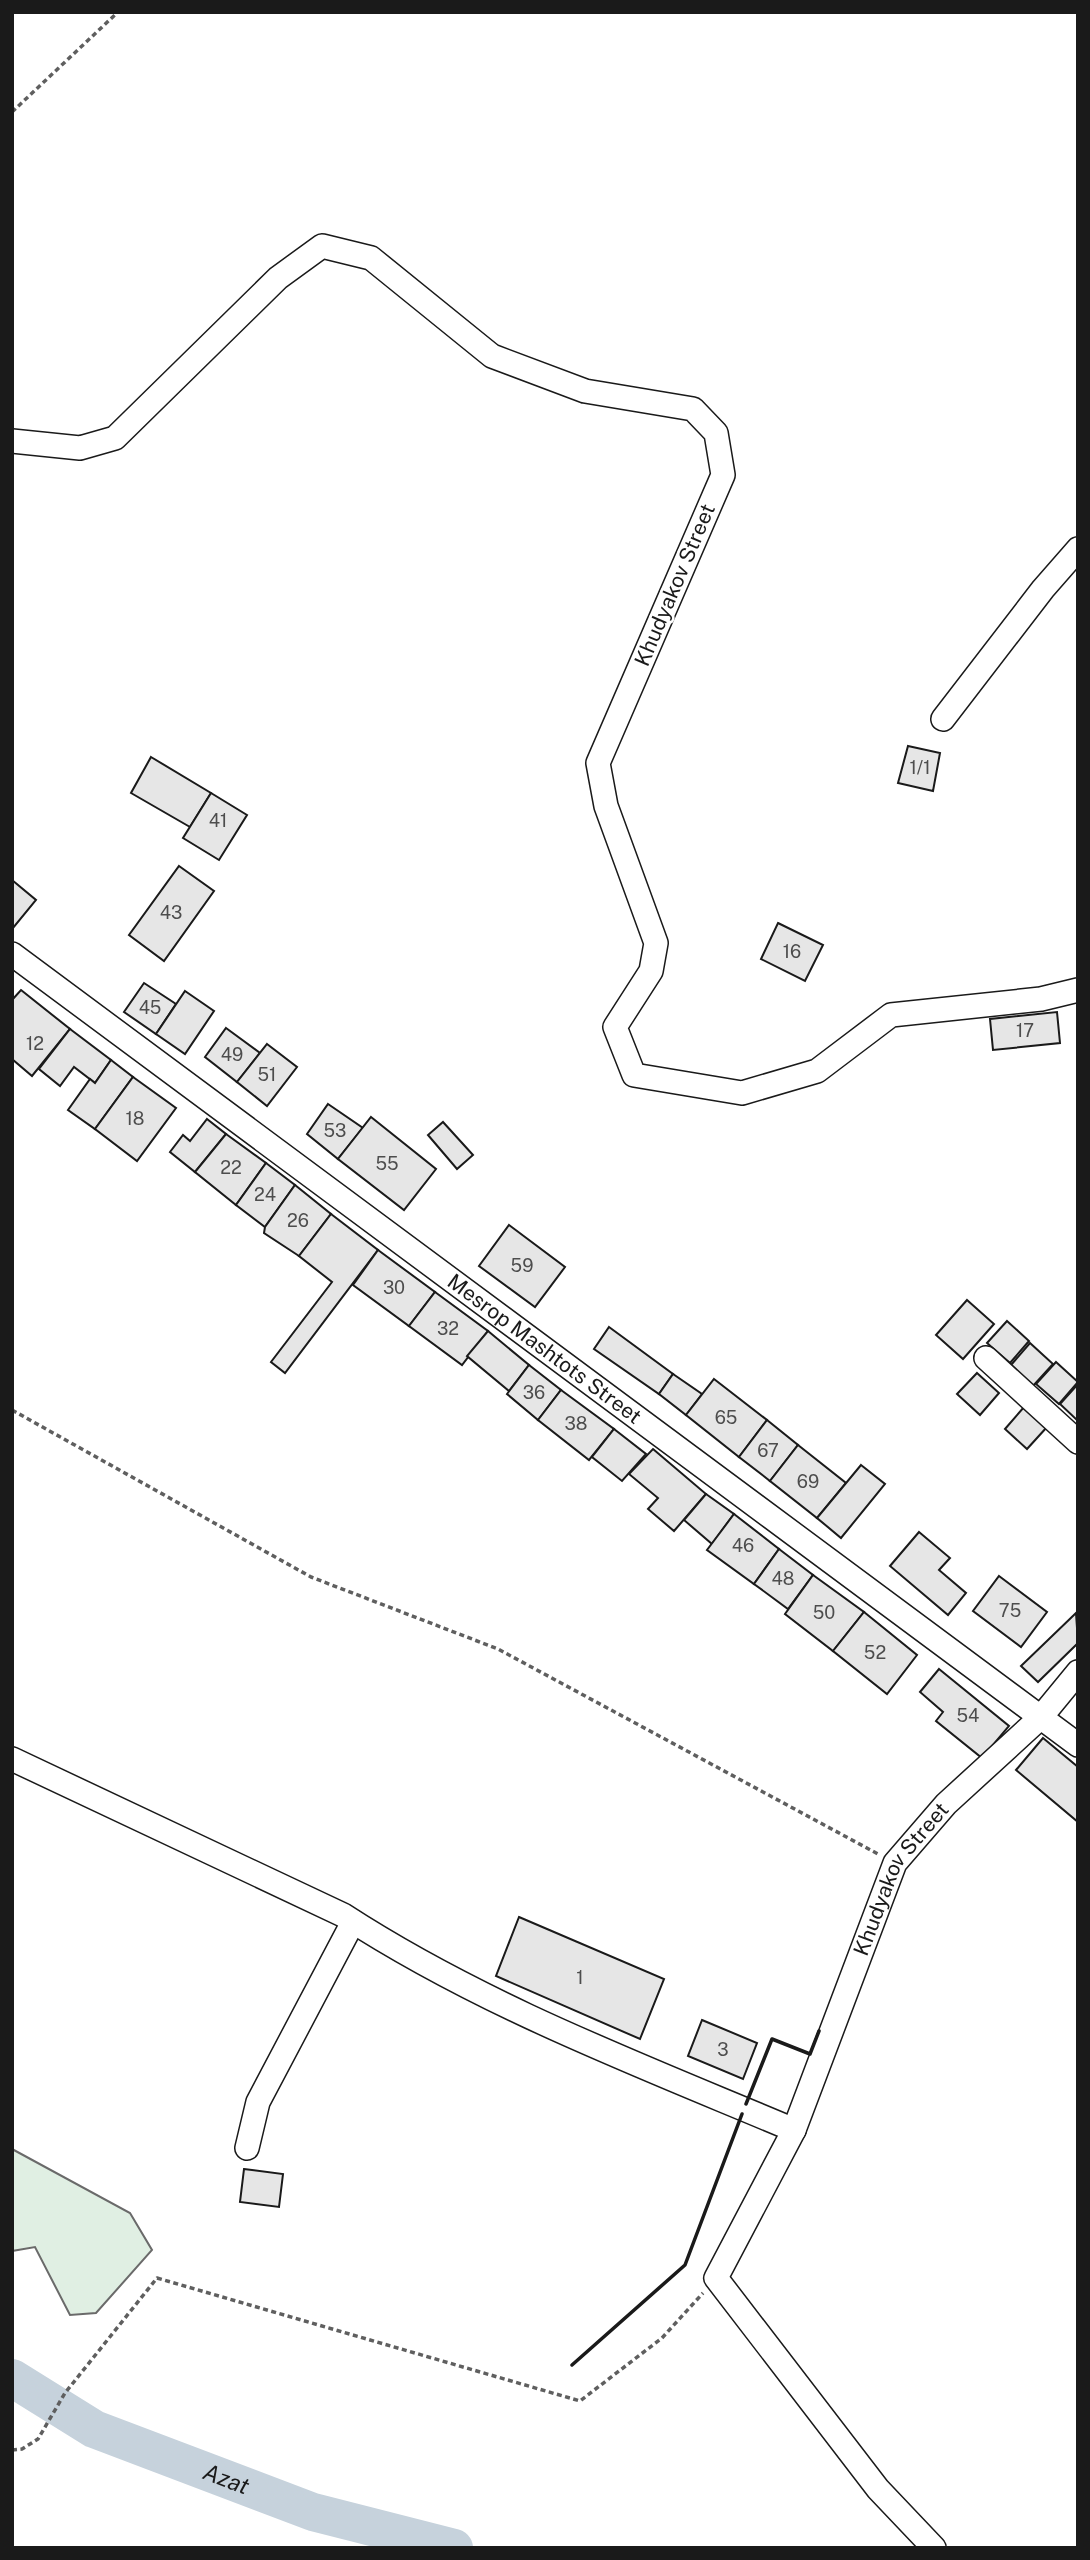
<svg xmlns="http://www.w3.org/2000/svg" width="1090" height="2560" viewBox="0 0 1090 2560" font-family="'Public Sans',sans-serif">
<rect width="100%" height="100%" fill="#fff"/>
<!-- green -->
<path fill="#e0efe3" stroke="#6a6a6a" stroke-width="2" d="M12,2149l118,64 22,37 -56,63 -26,2 -35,-68 -23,4z"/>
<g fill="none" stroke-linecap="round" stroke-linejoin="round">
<!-- river -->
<path stroke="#c6d2dc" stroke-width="38" id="s1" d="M12,2378l82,51 219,83 141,36"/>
</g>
<!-- building -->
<g fill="#e6e6e6" stroke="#1a1a1a" stroke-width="2">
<path d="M908,746l32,7 -7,38 -35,-8z"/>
<path d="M151,757l60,36 -21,34 -59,-34z"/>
<path d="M211,793l36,22 -28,45 -36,-22z"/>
<path d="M179,866l35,25 -50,70 -35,-26z"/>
<path d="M12,880l24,20 -23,28h-1z"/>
<path d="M778,923l45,22 -18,36 -44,-22z"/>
<path d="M144,983l32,21 -20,30 -32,-22z"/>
<path d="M21,990l49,39 -38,47 -20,-17v-59z"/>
<path d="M185,991l29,20 -29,43 -29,-20z"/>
<path d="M1057,1012l3,31 -67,7 -3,-31z"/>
<path d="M226,1028l34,25 -23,29 -32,-25z"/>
<path d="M70,1029l41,31 -16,23 -21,-16 -14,19 -21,-17z"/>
<path d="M267,1044l30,23 -30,39 -30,-24z"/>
<path d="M111,1060l22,17 -38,52 -27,-19 22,-31 5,4z"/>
<path d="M133,1077l43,31 -39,53 -42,-32z"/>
<path d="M328,1104l35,24 -25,31 -31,-25z"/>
<path d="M371,1117l65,52 -32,41 -66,-51z"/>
<path d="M207,1119l19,15 -31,38 -25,-20 13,-17 7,6z"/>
<path d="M443,1122l30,33 -16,14 -29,-34z"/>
<path d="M226,1134l40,29 -30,42 -41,-33z"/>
<path d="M266,1163l29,22 -30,42 -29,-22z"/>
<path d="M295,1185l36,29 -32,42 -35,-23 1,-6z"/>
<path d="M331,1214l47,36 -93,123 -14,-11 61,-80 -33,-26z"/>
<path d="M509,1225l56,42 -30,40 -56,-41z"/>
<path d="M378,1250l57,42 -26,34 -56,-41z"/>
<path d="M435,1292l53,39 -26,34 -53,-39z"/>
<path d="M967,1300l27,24 -31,35 -27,-24z"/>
<path d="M1007,1321l22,20 -19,22 -23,-20z"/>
<path d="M609,1327l64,47 -14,20 -65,-45z"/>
<path d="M488,1331l41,34 -20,26 -42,-35z"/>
<path d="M1030,1343l23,21 -20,22 -22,-21z"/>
<path d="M1056,1362l22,20 -19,22 -23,-20z"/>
<path d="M529,1365l32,25 -23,30 -31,-26z"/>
<path d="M977,1373l22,20 -19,22 -23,-21z"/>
<path d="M673,1374l29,20 -16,21 -27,-21z"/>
<path d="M714,1379l53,41 -28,37 -53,-42z"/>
<path d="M1078,1384v37l-18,-17z"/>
<path d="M561,1390l53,39 -25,31 -51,-40z"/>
<path d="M1024,1407l23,20 -20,22 -22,-20z"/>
<path d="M767,1420l31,25 -28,36 -31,-24z"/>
<path d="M614,1429l32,25 -24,27 -30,-24z"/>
<path d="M798,1445l48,38 -29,35 -47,-37z"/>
<path d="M653,1449l53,45 -32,37 -26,-22 10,-11 -29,-24z"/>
<path d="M861,1465l24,19 -44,54 -24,-20z"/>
<path d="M706,1494l28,20 -22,30 -28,-24z"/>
<path d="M734,1514l45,35 -25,35 -47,-34z"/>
<path d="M919,1532l31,26 -11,12 27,23 -18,22 -58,-49z"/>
<path d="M779,1549l34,26 -25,34 -34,-25z"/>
<path d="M813,1575l51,37 -31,39 -48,-37z"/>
<path d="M999,1576l48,36 -26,35 -48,-36z"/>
<path d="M864,1612l53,43 -30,39 -54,-43z"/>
<path d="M1076,1613l2,30 -40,39 -17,-16z"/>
<path d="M939,1669l70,57 -27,32 -46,-37 7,-9 -23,-20z"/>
<path d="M1043,1738l35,29v55l-62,-52z"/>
<path d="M519,1917l145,62 -24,60 -144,-63z"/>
<path d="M702,2020l55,23 -14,36 -55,-23z"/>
<path d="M244,2169l39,5 -4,33 -39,-5z"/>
</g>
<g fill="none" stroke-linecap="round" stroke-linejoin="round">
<!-- minor casing -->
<g stroke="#1a1a1a" stroke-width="26">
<g id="minor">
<path d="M12,441l68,7 35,-10 163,-160 44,-32 49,12 121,98 93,35 108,18 23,24 7,42 -125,288 8,43 50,137 -5,28 -36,56 19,48 108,18 75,-22 74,-56 150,-16 37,-9"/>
<path d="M943,719l100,-130 35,-40"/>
<path id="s2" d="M12,954l1066,791"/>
<path d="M986,1358l92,84"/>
<path d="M12,1759l331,156c140,91 297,150 451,215"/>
<path d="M247,2148l11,-46 95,-180"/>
<path id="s3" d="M934,2548l-56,-59 -162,-211 78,-148 101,-267 51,-59 95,-87 37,-45"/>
</g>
</g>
<!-- path -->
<g stroke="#5f5f5f" stroke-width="3.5" stroke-dasharray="5 3.5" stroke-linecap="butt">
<path d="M12,112l106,-100"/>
<path d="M12,1410l299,167 187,72 380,205"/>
<path d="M12,2450l10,-1 16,-10 27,-46 92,-115 423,123 82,-63 41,-45"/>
</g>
<!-- minor -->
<use href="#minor" stroke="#fff" stroke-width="23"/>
<!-- wall -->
<g stroke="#1a1a1a" stroke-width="3.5">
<path d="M746,2104l26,-65 38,15 9,-23"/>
<path d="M572,2365l113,-100 57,-151"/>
</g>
</g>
<g text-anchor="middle" stroke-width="5" stroke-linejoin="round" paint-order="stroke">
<!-- number labels -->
<g font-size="18" fill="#4d4d4d">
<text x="920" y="774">1/1</text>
<text x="218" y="827">41</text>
<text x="171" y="919">43</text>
<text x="792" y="958">16</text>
<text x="150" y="1014">45</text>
<text x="1025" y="1037">17</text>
<text x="35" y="1050">12</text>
<text x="232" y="1061">49</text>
<text x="267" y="1081">51</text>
<text x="135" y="1125">18</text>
<text x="335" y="1137">53</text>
<text x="387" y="1170">55</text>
<text x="231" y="1174">22</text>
<text x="265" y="1201">24</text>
<text x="298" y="1227">26</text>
<text x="522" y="1272">59</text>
<text x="394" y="1294">30</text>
<text x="448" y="1335">32</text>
<text x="534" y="1399">36</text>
<text x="726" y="1424">65</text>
<text x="576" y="1430">38</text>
<text x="768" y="1457">67</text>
<text x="808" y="1488">69</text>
<text x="743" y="1552">46</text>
<text x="783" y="1585">48</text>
<text x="1010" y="1617">75</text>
<text x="824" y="1619">50</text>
<text x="875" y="1659">52</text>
<text x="968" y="1722">54</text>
<text x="580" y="1984">1</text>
<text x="723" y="2056">3</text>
</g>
<!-- street labels -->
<g font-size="21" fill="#1a1a1a" stroke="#fff">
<text transform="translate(675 585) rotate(-67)" y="7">Khudyakov Street</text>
<text dy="7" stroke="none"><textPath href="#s2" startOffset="663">Mesrop Mashtots Street</textPath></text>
<text dy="7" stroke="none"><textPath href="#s3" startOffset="789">Khudyakov Street</textPath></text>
</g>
<!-- water labels -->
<g font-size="23" font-style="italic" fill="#1a1a1a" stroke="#fff">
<text dy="8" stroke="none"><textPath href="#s1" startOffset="238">Azat</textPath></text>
</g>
</g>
<!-- border -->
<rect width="1090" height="2560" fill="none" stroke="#1a1a1a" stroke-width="28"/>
</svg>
